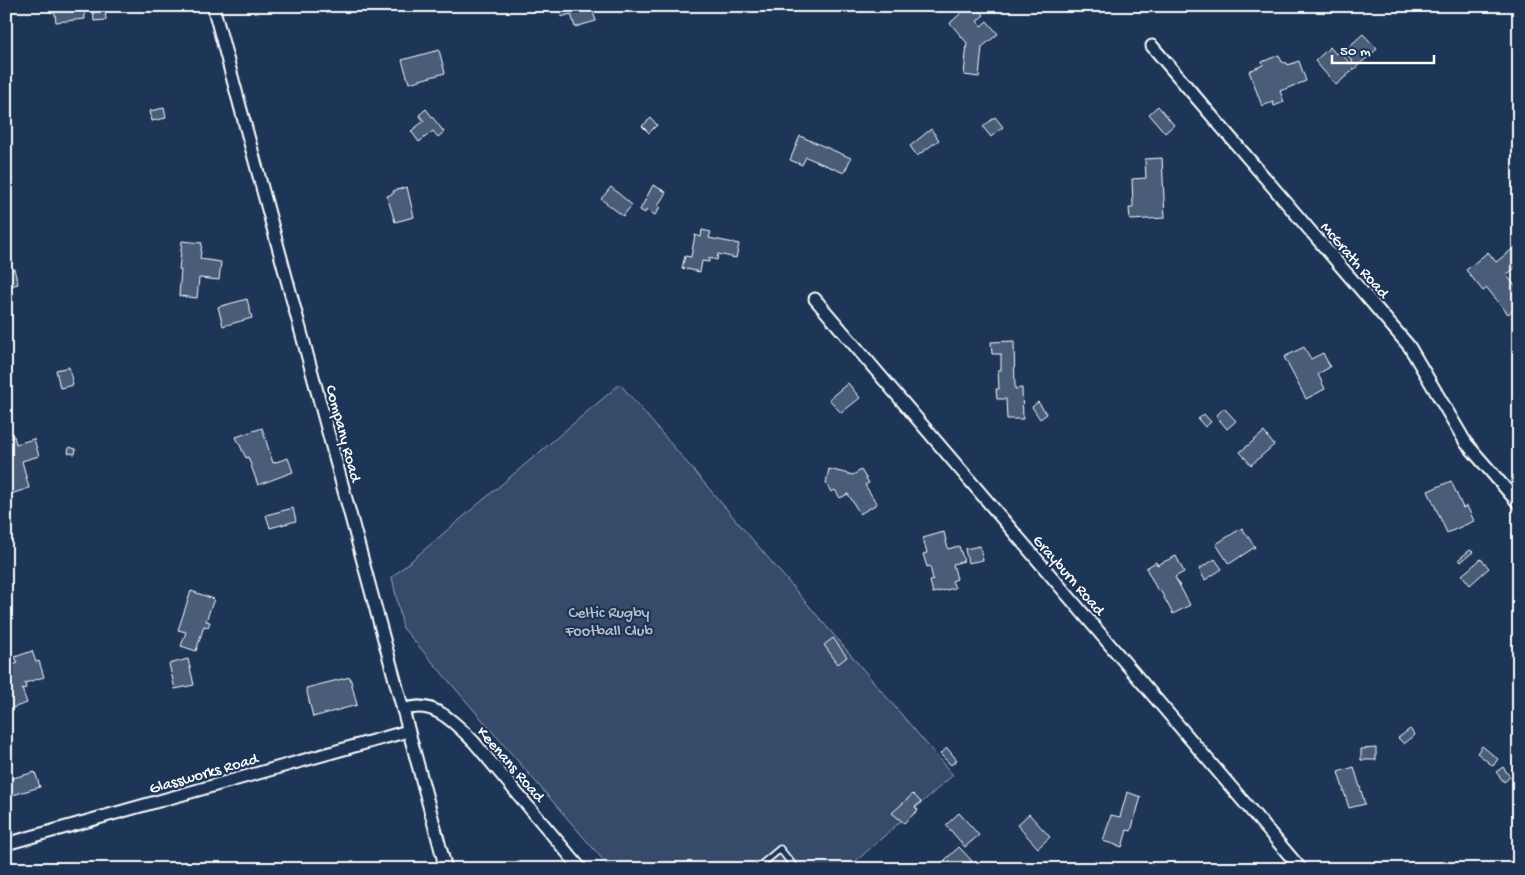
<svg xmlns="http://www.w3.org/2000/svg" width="1525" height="875" viewBox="0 0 1525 875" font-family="'Gochi Hand',sans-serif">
<rect width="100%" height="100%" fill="#1d3557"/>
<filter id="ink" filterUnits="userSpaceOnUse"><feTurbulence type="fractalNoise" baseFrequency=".02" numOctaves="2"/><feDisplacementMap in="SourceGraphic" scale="10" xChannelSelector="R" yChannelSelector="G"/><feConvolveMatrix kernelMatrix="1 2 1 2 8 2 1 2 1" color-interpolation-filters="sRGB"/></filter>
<g filter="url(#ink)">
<!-- green -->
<path fill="#364b69" stroke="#9aa5b4" d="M620,384l333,391 -106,94h-236l-208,-241 -11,-51z"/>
<!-- building -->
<g fill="#4a5d79" stroke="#fff">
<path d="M84,6l1,13 -29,3 -2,-15z"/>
<path d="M558,6h28l1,5 5,-2 4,12 -21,6 -4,-13 -10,3z"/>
<path d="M969,6h7l8,9 -7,6 4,5 6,-5 11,13 -16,13 -3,30 -15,-2 3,-32 -17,-20z"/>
<path d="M105,8l1,12 -12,1 -1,-12z"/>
<path d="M1363,34l14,15 -41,36 -21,-24 15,-14 6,7 3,-3 12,13 2,-2 -9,-11z"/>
<path d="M439,50l6,23 -36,10 -7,-23z"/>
<path d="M1279,55l3,7 5,1 1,2 11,-4 7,20 -26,10 4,11 -10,4 -1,-4 -11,4 -13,-35 14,-6 -1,-3z"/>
<path d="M1158,106l16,19 -9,8 -16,-19z"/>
<path d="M164,108l2,10 -14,3 -2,-10z"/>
<path d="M426,109l18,23 -6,5 -5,-6 -14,11 -8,-11 13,-10 -5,-6z"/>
<path d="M995,117l8,10 -12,10 -8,-10z"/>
<path d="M651,118l6,7 -8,8 -7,-7z"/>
<path d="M931,129l8,11 -22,16 -7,-10z"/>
<path d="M800,136l51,22 -7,15 -38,-16 -4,8 -12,-5z"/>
<path d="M1162,158l3,60 -35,2 -1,-12h4l-1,-29 14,-1 -1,-19z"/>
<path d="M653,185l13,7 -8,14 2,1 -5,8 -9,-5 -1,3 -5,-3z"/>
<path d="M407,187l7,30 -19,5 -8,-26 7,-3 -1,-2z"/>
<path d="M611,187l21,18 -9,11 -22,-17z"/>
<path d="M702,230l9,2 -2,6 30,6 -3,14 -18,-4 -1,6 -8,-2v4l-7,-1 -2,11 -18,-4 3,-12 6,1 4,-22 6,2z"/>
<path d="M182,241l20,2 -2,16 21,3 -2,18 -20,-2 -2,20 -18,-2 2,-26h-2z"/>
<path d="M1515,247l4,5v13l-13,10 13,15v15l-11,9 -21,-26 -4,3 -17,-21 22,-18 8,10z"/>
<path d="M14,269l4,15 -11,3 -1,3v-19z"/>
<path d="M247,299l5,19 -29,8 -5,-19z"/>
<path d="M1014,341l1,48 7,-1 1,31h-16l-1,-20h-9l-1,-10h3l-1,-19h3v-16h-9l-1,-12z"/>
<path d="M1304,347l7,12 12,-6 7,14 -12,7 7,15 -19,10 -22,-42z"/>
<path d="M69,367l4,18 -13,3 -4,-18z"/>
<path d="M848,383l12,15 -19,15 -12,-14z"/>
<path d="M1038,402l9,12 -7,5 -8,-12z"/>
<path d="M1224,408l12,13 -9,8 -11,-13z"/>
<path d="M1204,414l7,8 -6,5 -7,-8z"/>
<path d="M262,428l11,35 15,-5 5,14 -35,13 -10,-28 -2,1 -10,-21z"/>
<path d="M1264,432l10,13 -23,20 -11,-13z"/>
<path d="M14,436l2,8 18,-5 5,17 -17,5 7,27 -18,6 -5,-16v-40z"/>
<path d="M69,447l7,2 -1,5 -7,-1z"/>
<path d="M829,469l24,6 8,-5 8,13 -4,2 12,19 -17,10 -12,-20 -8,4 -5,-8 -4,2 -5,-9z"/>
<path d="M1451,481l12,27 4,-2 7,15 -27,12 -19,-42z"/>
<path d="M293,508l3,13 -26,7 -4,-13z"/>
<path d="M1242,528l13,19 -26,17 -13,-20z"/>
<path d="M944,532l4,17 11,-3 5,15 -11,3 4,15 -5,2 3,7 -22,5 -3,-12 3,-1 -3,-14 -3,1 -4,-13 4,-1 -4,-15z"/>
<path d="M980,546l3,14 -15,3 -3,-14z"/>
<path d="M1470,550l3,2 -12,10 -2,-3z"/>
<path d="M1176,556l8,16 -9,5 15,28 -17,9 -13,-24 -2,1 -12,-23 10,-6 1,3z"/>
<path d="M1215,559l7,10 -17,11 -6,-11z"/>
<path d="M1481,559l8,9 -19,17 -8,-10z"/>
<path d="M191,591l23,8 -8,22 4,1 -2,5 -4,-1 -8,25 -15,-5 5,-14 -8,-2z"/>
<path d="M833,638l14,19 -9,7 -14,-19z"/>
<path d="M32,651l4,11 3,-1 5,16 -19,6 1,5 -4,1 5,14 -21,7v-43l12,-4 -3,-6z"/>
<path d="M188,659l6,26 -19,4 -6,-25z"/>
<path d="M350,677l7,28 -44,12 -7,-29z"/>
<path d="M1410,729l5,6 -11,9 -6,-6z"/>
<path d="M1482,746l16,13 -5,7 -16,-13z"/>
<path d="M947,748l10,12 -6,5 -11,-11z"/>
<path d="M1376,748v12h-15v-11z"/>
<path d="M1354,767l11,37 -16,4 -11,-36z"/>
<path d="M1503,767l7,10 -6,5 -8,-10z"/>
<path d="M35,772l5,15 -34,10v-17z"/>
<path d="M1127,792l14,5 -10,34 -4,-1 -5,17 -19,-6 8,-26 9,2z"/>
<path d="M913,794l8,8 -6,5 3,3 -14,13 -12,-10z"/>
<path d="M959,813l20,22 -14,12 -19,-22z"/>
<path d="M1029,814l21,23 -12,11 -21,-23z"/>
<path d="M959,847l13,14 -8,8h-29z"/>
</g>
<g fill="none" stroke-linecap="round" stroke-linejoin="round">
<!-- lane casing -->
<g stroke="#fff" stroke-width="9">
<path id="lane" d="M756,869l24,-20 16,20"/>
</g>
<!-- street casing -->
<g stroke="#fff" stroke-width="15">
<g id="street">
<path d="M213,6l233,863"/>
<path d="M1152,46l257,300 57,97 53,61"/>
<path d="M815,299l486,570"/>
<path d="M403,710c30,-12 52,13 71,32l107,127"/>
<path d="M6,844l402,-113"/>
</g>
</g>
<!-- lane -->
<use href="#lane" stroke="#1d3557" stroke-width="5.5"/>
<!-- street -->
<use href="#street" stroke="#1d3557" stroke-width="11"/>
</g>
</g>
<g text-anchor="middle" stroke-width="4.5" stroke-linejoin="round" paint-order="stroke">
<!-- street labels -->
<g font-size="16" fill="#fff" stroke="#1d3557">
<text transform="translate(1356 259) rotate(49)" y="6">McGrath Road</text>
<text transform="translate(345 433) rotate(75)" y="6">Company Road</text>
<text transform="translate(1070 574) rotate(49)" y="6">Grayburn Road</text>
<text transform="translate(512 763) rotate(49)" y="6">Keenans Road</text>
<text transform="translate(203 772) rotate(-16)" y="6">Glassworks Road</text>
</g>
<!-- park labels -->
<g font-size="16" fill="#b9c0ca" stroke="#1d3557">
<text x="609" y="617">Celtic Rugby<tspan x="609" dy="18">Football Club</tspan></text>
</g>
</g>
<!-- margin -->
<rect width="1525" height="875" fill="none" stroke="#1d3557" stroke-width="25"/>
<rect x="12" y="12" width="1500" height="850" fill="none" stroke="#fff" stroke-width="2" filter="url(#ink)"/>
<!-- scale -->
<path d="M1332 55v8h102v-8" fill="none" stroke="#ffffff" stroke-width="2.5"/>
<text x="1340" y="55" font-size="15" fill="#ffffff" stroke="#1d3557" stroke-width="4" paint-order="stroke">50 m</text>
</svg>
